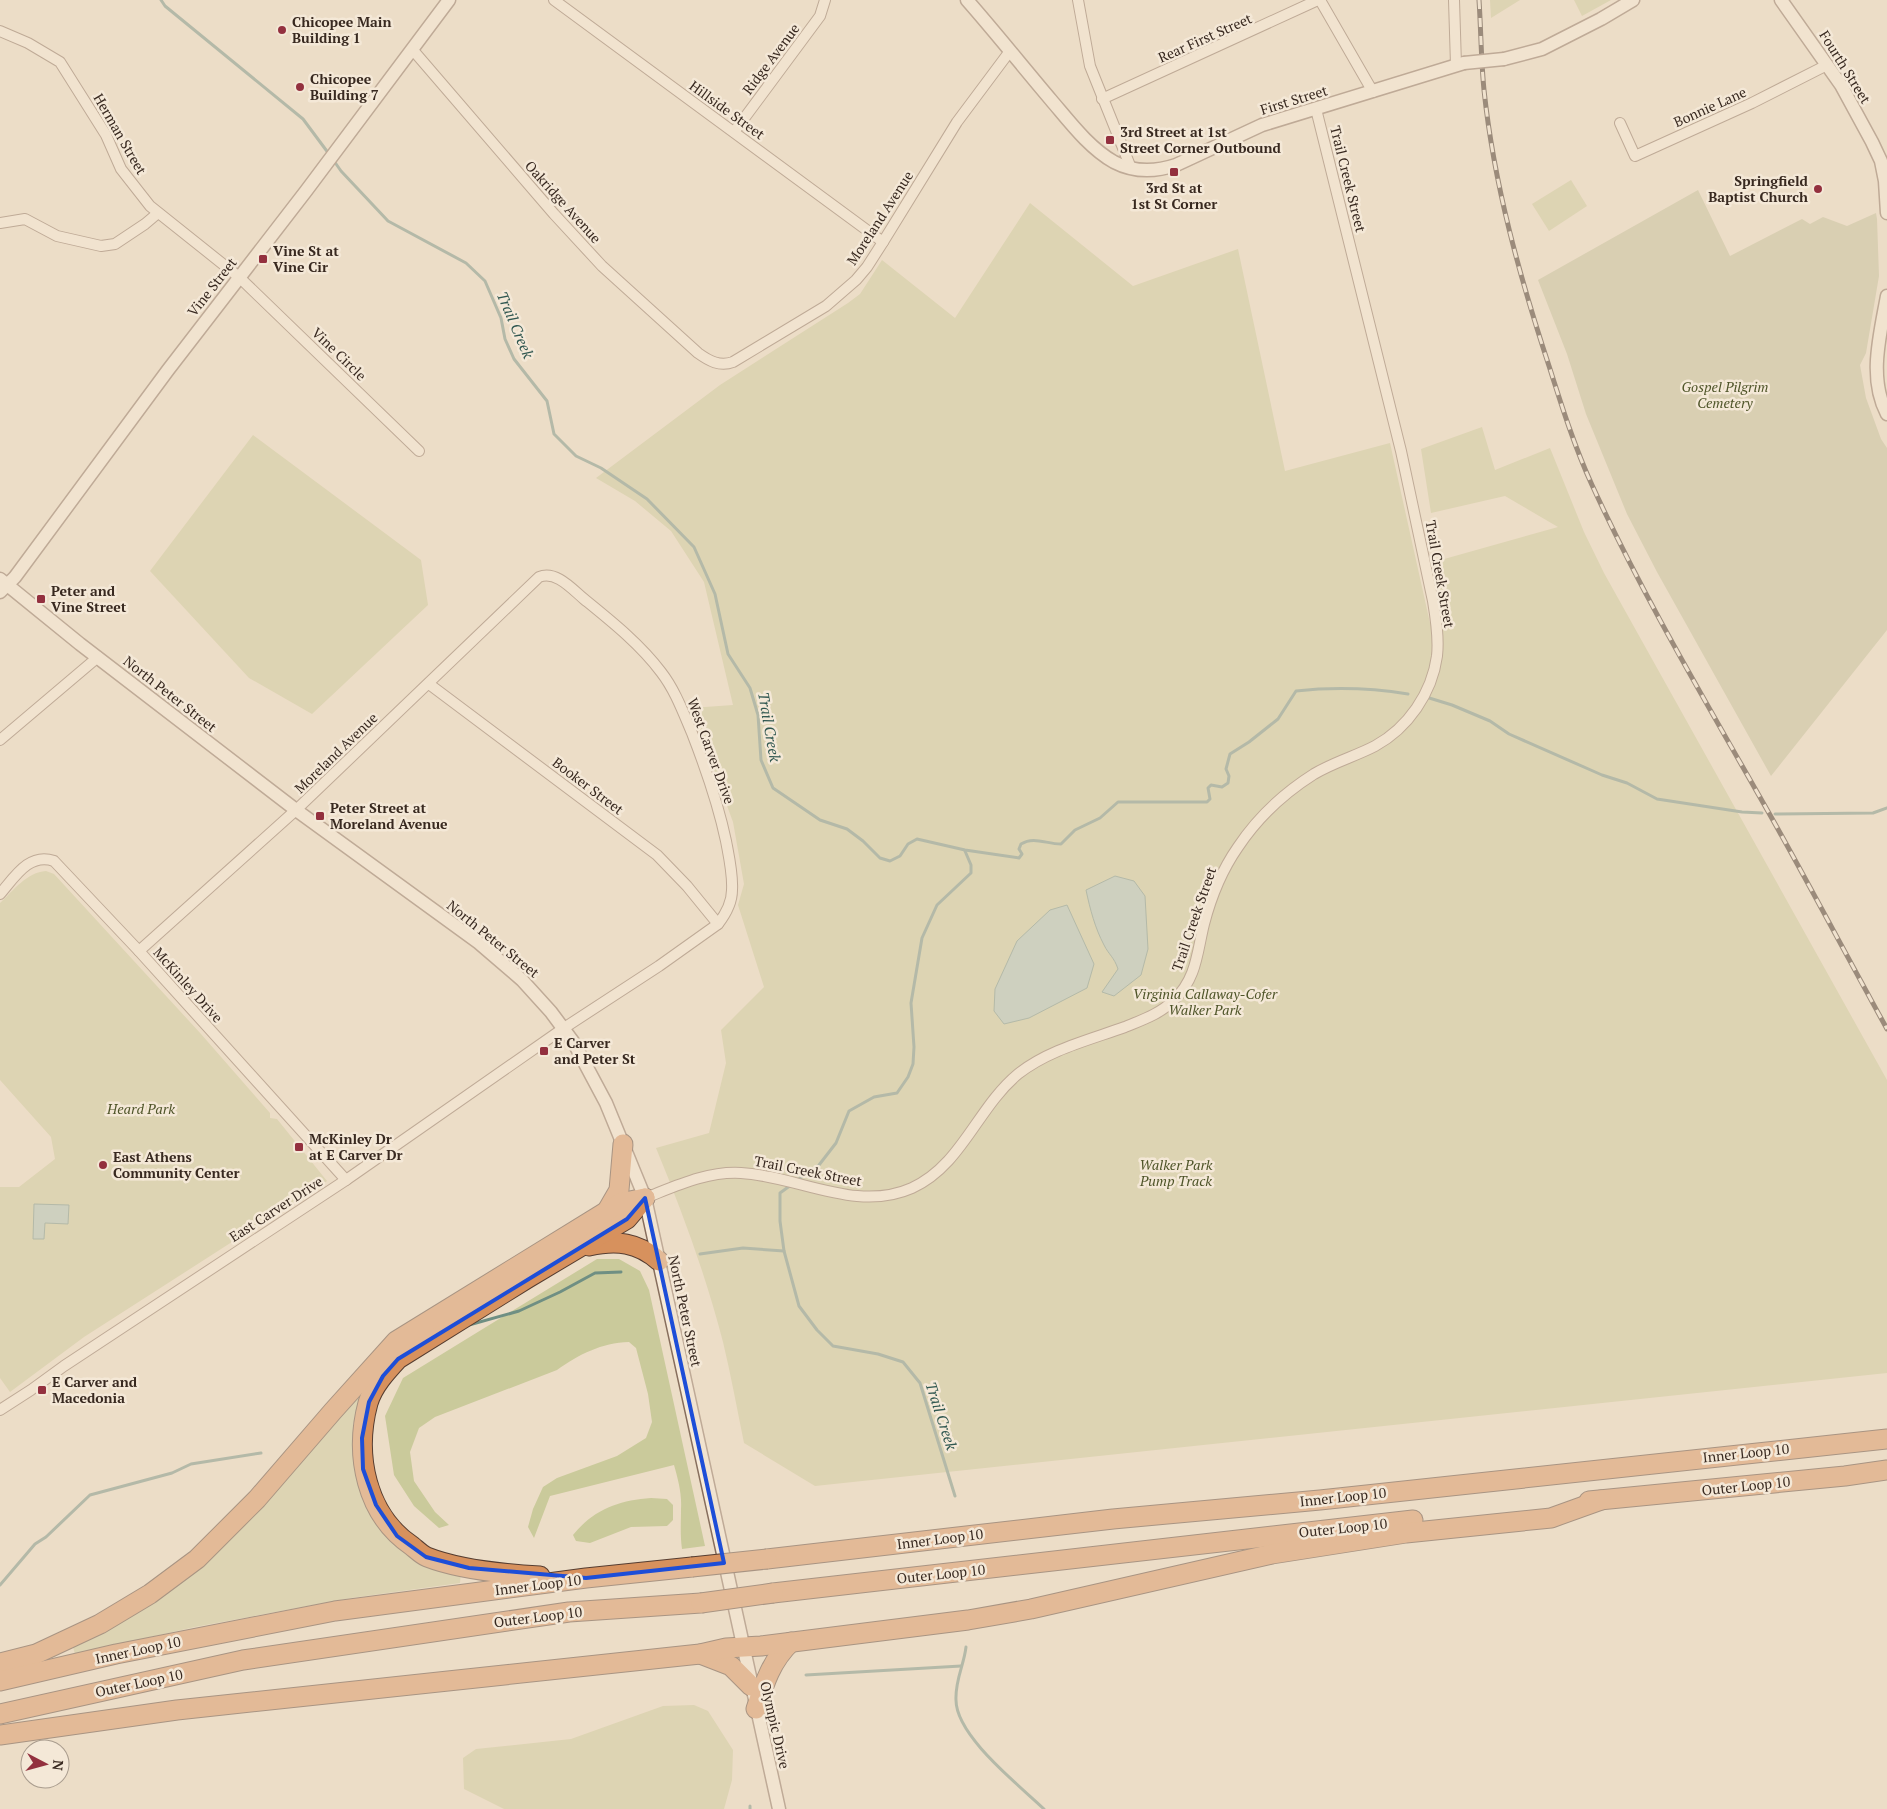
<svg xmlns="http://www.w3.org/2000/svg" width="1887" height="1809" viewBox="0 0 1887 1809" font-family="'PT Serif',serif">
<rect width="100%" height="100%" fill="#ecddc7"/>
<!-- green -->
<g fill="#caca9b">
<path d="M1490,0h30l-29,18z"/>
<path d="M1574,0h37l-29,16z"/>
<path d="M1571,180l16,26 -38,25 -17,-27z"/>
<path d="M1030,203l103,83 105,-37 47,222 105,-28 40,180 12,-2 -12,-58 128,-36 -53,-31 -74,17 -10,-64 61,-22 13,43 55,-22 34,84 20,41 283,507v293l-1072,113 -71,-43c-7,-34 -13,-68 -21,-101 -17,-66 -41,-131 -67,-194l53,-15 17,-70 -5,-33 43,-43 -26,-82 6,-21 -11,-62 -42,-114 42,-3 -29,-123 -33,-51 -36,-30 -39,-23 124,-93 128,-82 12,-9 22,-34 73,58z"/>
<path d="M253,435l168,125 7,45 -116,109 -63,-36 -99,-107z"/>
<path d="M46,871l8,3 147,160 69,79v5l7,1 50,62 -243,156 -74,55 -10,-14v-191h19l36,-28 -4,-22 -51,-57v-177c13,-12 27,-31 46,-32z"/>
<path d="M597,1259h22l21,12 9,19 56,256 -23,3c-2,-15 -1,-26 -1,-40 1,-15 -3,-30 -7,-44l-124,31 -16,42 -6,-11 5,-18 10,-22 14,-9 60,-22 29,-18 6,-16 -4,-28 -12,-46 -7,-6c-28,1 -49,12 -72,28l-122,47 -16,11 -9,24 4,29 21,31 14,13 -10,3 -25,-22 -20,-31 -9,-59 18,-38z"/>
<path d="M366,1383l-13,41 13,76 95,72 -1,11 -109,15 -156,29 -120,27 -3,-10 80,-43z"/>
<path d="M651,1498l16,1 6,6v15l-6,6 -36,1 -41,16 -14,-2 -3,-6c20,-25 46,-35 78,-37z"/>
<path d="M694,1705l14,6 25,39 -1,30 -8,29h-220l-40,-20 -1,-31 13,-9 95,-10 92,-33z"/>
</g>
<!-- cemetery -->
<path fill="#c0bf9a" d="M1698,190l32,66 72,-37 8,5 13,-7 24,9 29,-13 1,6 2,57 -13,77 -6,12 6,33 15,41 6,9v182l-116,146 -114,-204 -30,-58 -41,-100 -19,-60 -29,-74z"/>
<!-- water -->
<g fill="#a8c0b6" stroke="#6f8f83">
<path d="M1115,876l19,5 11,15 3,53 -7,26 -27,21 -12,-4 16,-23c-4,-12 -9,-14 -14,-24 -9,-17 -14,-36 -18,-55z"/>
<path d="M1067,905l27,59 -7,24 -58,30 -25,6 -10,-13 1,-22 22,-48 33,-31z"/>
<path d="M34,1204l35,1 -1,19 -23,-1 -1,16h-11z"/>
</g>
<g fill="none" stroke-linecap="round" stroke-linejoin="round">
<!-- stream -->
<g stroke="#6f8f83" stroke-width="3">
<path d="M161,0l4,6 138,113 26,35"/>
<path d="M334,161l7,10 47,50 78,42 19,18 16,37 4,21 9,20 33,42 7,33 22,22 25,12 46,31 47,48 21,47 13,60 22,34 8,27 3,45 12,28 47,32 27,9 16,12 17,17 10,3 10,-5 8,-12 9,-5 48,11 54,8 3,-4 -3,-5 2,-5c13,-8 25,0 40,0l14,-14 25,-12 18,-16h89l3,-3 -2,-11 3,-3 11,2 6,-4 1,-7 -3,-7 4,-15 19,-12 29,-23 18,-28c37,-4 75,-3 112,3"/>
<path d="M1426,697l26,8 38,16 19,13 93,41 25,8 30,16 85,13 20,1"/>
<path d="M1775,814l98,-1 14,-5"/>
<path d="M796,1181l23,-16 17,-22 13,-32 25,-14 23,-4 11,-16 5,-13 1,-17 -3,-44 11,-65 15,-33 34,-32v-8l-6,-14"/>
<path d="M791,1185l-11,8v28l4,30 15,55 18,24 16,16 45,8 25,8 17,21 35,113"/>
<path d="M700,1254l43,-6 41,3"/>
<path d="M469,1325l50,-14 41,-19 35,-19 26,-1"/>
<path d="M0,1585l35,-41 11,-7 44,-42 82,-22 19,-9 70,-11"/>
<path d="M966,1647c-2,18 -11,33 -10,53 0,36 63,85 88,109"/>
<path d="M806,1675l155,-9"/>
<path d="M750,1809v-3"/>
</g>
<!-- minor casing -->
<g stroke="#876e5d" stroke-width="12">
<g id="minor">
<path d="M554,0l329,242"/>
<path d="M1078,0l12,66 41,102"/>
<path d="M1320,0l53,92"/>
<path d="M1454,0l2,65"/>
<path d="M0,31l28,12 32,19 46,73 15,34 29,37 89,71 180,174"/>
<path d="M412,49l142,165 48,52 96,87c11,8 22,14 35,9l93,-56 30,-26 11,-13 16,-25 74,-120 53,-71"/>
<path d="M1102,99l216,-99"/>
<path d="M1620,123l15,33 117,-53 75,-38"/>
<path d="M734,132l86,-116 5,-16"/>
<path d="M0,223l25,-4 32,17 44,10 14,-2 30,-20 13,-11"/>
<path d="M429,684l228,171 30,31 31,38"/>
<path d="M0,740l98,-83"/>
<path d="M0,894c14,-16 29,-42 54,-33l85,90 207,229"/>
<path d="M645,1198c31,-12 62,-27 96,-25 57,3 115,40 171,15 50,-23 65,-80 106,-114 30,-24 71,-34 107,-47 17,-7 35,-13 49,-27 23,-22 23,-48 30,-76 7,-27 18,-54 34,-77 20,-30 46,-54 76,-73 20,-12 42,-18 61,-28 33,-18 57,-53 62,-90 2,-18 -1,-37 -4,-55l-32,-150 -85,-342"/>
<path d="M0,1410l31,-20 33,-24 282,-186 218,-152 95,-62 59,-42c7,-9 14,-22 14,-34 1,-16 -3,-33 -6,-49 -8,-38 -20,-72 -34,-108 -9,-21 -17,-43 -31,-61 -21,-28 -50,-51 -77,-73 -12,-10 -28,-29 -45,-22l-243,233 -157,141"/>
</g>
</g>
<!-- tertiary casing -->
<g stroke="#876e5d" stroke-width="15">
<g id="tertiary">
<path d="M967,0c29,33 56,67 84,100 18,21 38,48 63,62 21,11 41,10 62,3l86,-40 202,-62"/>
<path d="M1781,0l60,85 31,57 9,19 4,20 2,32"/>
<path d="M1504,59l38,-10 59,-30 32,-19"/>
<path d="M1887,296c-7,39 -19,82 0,118"/>
<path d="M0,579l80,65 216,166 183,133 43,37 29,32 23,31 32,60 39,95 134,611"/>
<path d="M0,592l15,-15 153,-207 138,-179 143,-191"/>
</g>
</g>
<!-- motorway casing -->
<g stroke="#563d31" stroke-width="21">
<g id="motorway">
<path d="M608,1209l11,-19 4,-46"/>
<path d="M589,1246c27,-6 49,-4 70,15"/>
<path d="M1589,1501l256,-25 42,-6"/>
<path d="M767,1559l346,-40 207,-19 567,-61"/>
<path d="M540,1576c-35,-2 -80,-6 -113,-19 -5,-2 -10,-7 -15,-11 -46,-31 -58,-91 -44,-143 5,-17 18,-31 30,-44l130,-81 99,-59 18,-21"/>
<path d="M773,1593l640,-73"/>
<path d="M700,1654l31,12 20,20"/>
<path d="M0,1663l36,-9 64,-30 50,-30 47,-35 60,-60 76,-88 63,-70 224,-138 25,-5"/>
<path d="M0,1681l116,-27 219,-43 251,-33 106,-11"/>
<path d="M756,1709c8,-25 15,-48 35,-67"/>
<path d="M0,1714l243,-54 326,-48 132,-9"/>
<path d="M0,1735l177,-25 523,-56 26,-6 35,-2 207,-26 63,-11 241,-55 134,-21 145,-15 50,-18"/>
</g>
</g>
<!-- minor -->
<use href="#minor" stroke="#f7ebda" stroke-width="10"/>
<!-- tertiary -->
<use href="#tertiary" stroke="#f7ebda" stroke-width="12"/>
<!-- motorway -->
<use href="#motorway" stroke="#d7915d" stroke-width="19"/>
<!-- rail casing -->
<g stroke="#382920" stroke-width="5">
<path id="rail" d="M1479,0c2,30 2,60 5,90 10,95 36,188 66,279 12,38 25,79 42,116 53,116 119,225 182,337 38,68 75,138 113,207"/>
</g>
<!-- rail -->
<use href="#rail" stroke="#f4e8d7" stroke-width="3" stroke-dasharray="9" stroke-linecap="butt"/>
<!-- tertiary-bridge casing -->
<g stroke="#876e5d" stroke-width="15" stroke-linecap="butt">
<path id="tertiary-bridge" d="M1464,63l40,-4"/>
</g>
<!-- motorway-bridge casing -->
<g stroke="#563d31" stroke-width="21" stroke-linecap="butt">
<g id="motorway-bridge">
<path d="M692,1567l75,-8"/>
<path d="M701,1603l72,-10"/>
</g>
</g>
<!-- tertiary-bridge -->
<use href="#tertiary-bridge" stroke="#f7ebda" stroke-width="12"/>
<!-- motorway-bridge -->
<use href="#motorway-bridge" stroke="#d7915d" stroke-width="19"/>
</g>
<!-- marked area -->
<path d="M0 0H1887V1809H0ZM645,1198l79,365 -138,15 -117,-10 -43,-11 -29,-21 -21,-31 -13,-36 -1,-31 7,-36 14,-26 15,-17 229,-140z" fill="#ecddc7" fill-opacity=".55" fill-rule="evenodd"/>
<path fill="none" stroke="#1d4ed8" stroke-width="4" stroke-linejoin="round" d="M645,1198l79,365 -138,15 -117,-10 -43,-11 -29,-21 -21,-31 -13,-36 -1,-31 7,-36 14,-26 15,-17 229,-140z"/>
<!-- markers -->
<g fill="#93303e" stroke="#f4e8d7" stroke-width="2">
<circle cx="282" cy="30" r="5"/>
<circle cx="300" cy="87" r="5"/>
<rect x="1105" y="135" width="10" height="10" rx="2.5"/>
<rect x="1169" y="167" width="10" height="10" rx="2.5"/>
<circle cx="1818" cy="189" r="5"/>
<rect x="258" y="254" width="10" height="10" rx="2.5"/>
<rect x="36" y="594" width="10" height="10" rx="2.5"/>
<rect x="315" y="811" width="10" height="10" rx="2.5"/>
<rect x="539" y="1046" width="10" height="10" rx="2.5"/>
<rect x="294" y="1142" width="10" height="10" rx="2.5"/>
<circle cx="103" cy="1165" r="5"/>
<rect x="37" y="1385" width="10" height="10" rx="2.5"/>
</g>
<g text-anchor="middle" stroke-width="5" stroke-linejoin="round" paint-order="stroke">
<!-- poi labels -->
<g font-size="14" font-weight="bold" fill="#382920" stroke="#f4e8d7" text-anchor="start">
<text x="292" y="27">Chicopee Main<tspan x="292" dy="16">Building 1</tspan></text>
<text x="310" y="84">Chicopee<tspan x="310" dy="16">Building 7</tspan></text>
<text x="1120" y="137">3rd Street at 1st<tspan x="1120" dy="16">Street Corner Outbound</tspan></text>
<text x="1808" y="186" text-anchor="end">Springfield<tspan x="1808" dy="16">Baptist Church</tspan></text>
<text x="1174" y="193" text-anchor="middle">3rd St at<tspan x="1174" dy="16">1st St Corner</tspan></text>
<text x="273" y="256">Vine St at<tspan x="273" dy="16">Vine Cir</tspan></text>
<text x="51" y="596">Peter and<tspan x="51" dy="16">Vine Street</tspan></text>
<text x="330" y="813">Peter Street at<tspan x="330" dy="16">Moreland Avenue</tspan></text>
<text x="554" y="1048">E Carver<tspan x="554" dy="16">and Peter St</tspan></text>
<text x="309" y="1144">McKinley Dr<tspan x="309" dy="16">at E Carver Dr</tspan></text>
<text x="113" y="1162">East Athens<tspan x="113" dy="16">Community Center</tspan></text>
<text x="52" y="1387">E Carver and<tspan x="52" dy="16">Macedonia</tspan></text>
</g>
<!-- street labels -->
<g font-size="14" fill="#382920" stroke="#f4e8d7">
<text transform="translate(1205 38) rotate(-24)" y="5">Rear First Street</text>
<text transform="translate(771 59) rotate(-53)" y="5">Ridge Avenue</text>
<text transform="translate(1845 67) rotate(58)" y="5">Fourth Street</text>
<text transform="translate(1294 100) rotate(-17)" y="5">First Street</text>
<text transform="translate(1710 107) rotate(-24)" y="5">Bonnie Lane</text>
<text transform="translate(727 110) rotate(36)" y="5">Hillside Street</text>
<text transform="translate(120 134) rotate(60)" y="5">Herman Street</text>
<text transform="translate(1348 179) rotate(76)" y="5">Trail Creek Street</text>
<text transform="translate(563 202) rotate(48)" y="5">Oakridge Avenue</text>
<text transform="translate(880 218) rotate(-57)" y="5">Moreland Avenue</text>
<text transform="translate(212 287) rotate(-52)" y="5">Vine Street</text>
<text transform="translate(339 354) rotate(44)" y="5">Vine Circle</text>
<text transform="translate(1440 574) rotate(80)" y="5">Trail Creek Street</text>
<text transform="translate(170 694) rotate(38)" y="5">North Peter Street</text>
<text transform="translate(711 751) rotate(70)" y="5">West Carver Drive</text>
<text transform="translate(336 753) rotate(-44)" y="5">Moreland Avenue</text>
<text transform="translate(588 786) rotate(37)" y="5">Booker Street</text>
<text transform="translate(1194 919) rotate(-71)" y="5">Trail Creek Street</text>
<text transform="translate(493 939) rotate(39)" y="5">North Peter Street</text>
<text transform="translate(188 985) rotate(48)" y="5">McKinley Drive</text>
<text transform="translate(808 1171) rotate(11)" y="5">Trail Creek Street</text>
<text transform="translate(276 1209) rotate(-33)" y="5">East Carver Drive</text>
<text transform="translate(685 1311) rotate(78)" y="5">North Peter Street</text>
<text transform="translate(1746 1453) rotate(-6)" y="5">Inner Loop 10</text>
<text transform="translate(1746 1486) rotate(-6)" y="5">Outer Loop 10</text>
<text transform="translate(1343 1497) rotate(-6)" y="5">Inner Loop 10</text>
<text transform="translate(1343 1528) rotate(-6)" y="5">Outer Loop 10</text>
<text transform="translate(940 1539) rotate(-7)" y="5">Inner Loop 10</text>
<text transform="translate(941 1574) rotate(-6)" y="5">Outer Loop 10</text>
<text transform="translate(538 1585) rotate(-7)" y="5">Inner Loop 10</text>
<text transform="translate(538 1617) rotate(-7)" y="5">Outer Loop 10</text>
<text transform="translate(138 1650) rotate(-12)" y="5">Inner Loop 10</text>
<text transform="translate(139 1683) rotate(-12)" y="5">Outer Loop 10</text>
<text transform="translate(775 1725) rotate(77)" y="5">Olympic Drive</text>
</g>
<!-- park labels -->
<g font-size="14" font-style="italic" fill="#4e5428" stroke="#f4e8d7">
<text x="1725" y="392">Gospel Pilgrim<tspan x="1725" dy="16">Cemetery</tspan></text>
<text x="1205" y="999">Virginia Callaway-Cofer<tspan x="1205" dy="16">Walker Park</tspan></text>
<text x="141" y="1114">Heard Park</text>
<text x="1176" y="1170">Walker Park<tspan x="1176" dy="16">Pump Track</tspan></text>
</g>
<!-- water labels -->
<g font-size="15" font-style="italic" fill="#305750" stroke="#f4e8d7">
<text transform="translate(515 325) rotate(67)" y="5">Trail Creek</text>
<text transform="translate(769 727) rotate(80)" y="5">Trail Creek</text>
<text transform="translate(941 1416) rotate(72)" y="5">Trail Creek</text>
</g>
</g>
<!-- north arrow -->
<g transform="translate(45 1764) rotate(96)"><circle r="24" fill="#f4e8d7" stroke="#a99c8e"/>
<path d="M0-4L9 19L0 12L-9 19Z" fill="#93303e"/>
<text y="-8" font-size="14" font-weight="bold" text-anchor="middle" fill="#382920">N</text>
</g>
</svg>
